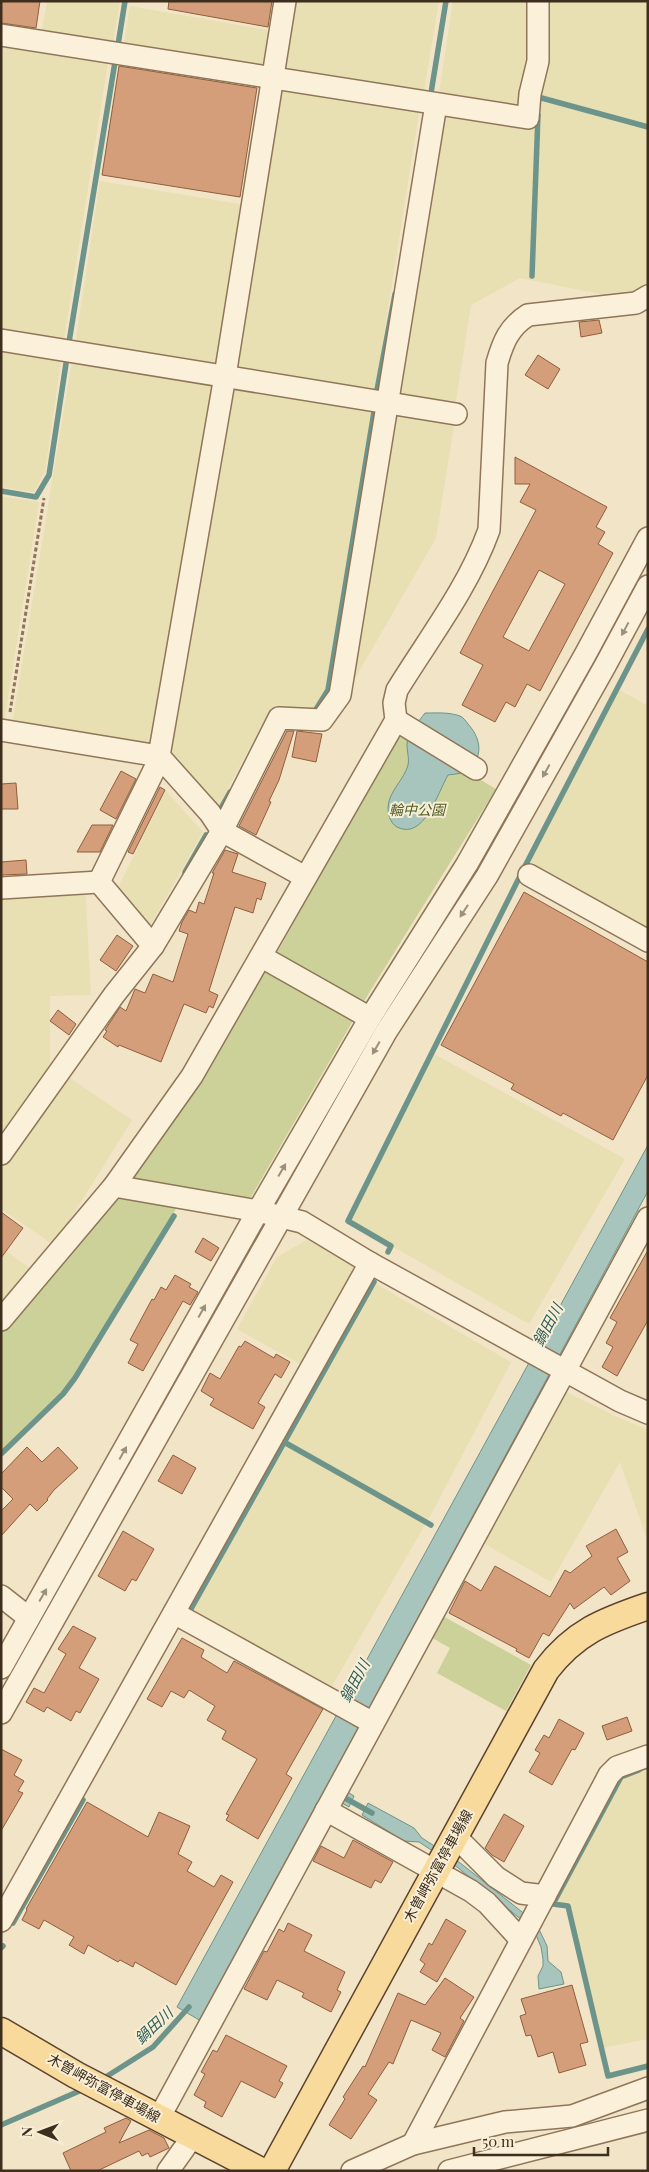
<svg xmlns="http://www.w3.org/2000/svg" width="649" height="2172" viewBox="0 0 649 2172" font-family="'Playfair Display','Noto Sans JP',serif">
<rect width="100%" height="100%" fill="#f2e4c6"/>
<!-- farmland -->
<g fill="#e8dfb2">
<path d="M47,1h73l-8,47 -71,-11z"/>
<path d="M292,1h147l-16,96 -143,-22z"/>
<path d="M453,1h81l-8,113 -88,-14z"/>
<path d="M548,1h100v286l-16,8 -17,2 -95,-19 -49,27 -16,102 -63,-8 47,-288 102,19v-28l7,-58z"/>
<path d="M130,6l143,25 -6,42 -144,-23z"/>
<path d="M1,38l108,18 -46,290 -62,-10z"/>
<path d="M280,84l140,23 -46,290 -140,-24z"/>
<path d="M100,181l145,24 -27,166 -143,-26z"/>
<path d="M1,343l61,11 -17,117 -11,21 -33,-5z"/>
<path d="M73,355l145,24 -63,362 -7,4 -132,-19 -3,-7z"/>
<path d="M232,381l141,23 -47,286 -13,19 -42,-1 -53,99 -45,-47 -2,-9z"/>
<path d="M392,408l63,11 -19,119 -90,156z"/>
<path d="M1,496l38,6 -34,215 -4,4z"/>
<path d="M616,688l32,18v229l-124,-67z"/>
<path d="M166,791l37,41 -57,101 -31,-39z"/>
<path d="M85,886l6,109 -41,1v70l-49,71v-245z"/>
<path d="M432,1053l193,106 -96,165 -181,-103z"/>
<path d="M64,1074l68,46 -78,125 -53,-36v-48z"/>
<path d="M307,1240l45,23 2,11 -52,91 -65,-36 40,-72z"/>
<path d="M1,1247l31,23 -31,37z"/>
<path d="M376,1284l135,78 -77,147 -106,184 -138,-76z"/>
<path d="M564,1391l49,24 35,15v112l-28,-80 -69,120 -68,-39z"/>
<path d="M648,1767v272l-46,9 -34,-141 -15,-3 68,-127z"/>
</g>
<!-- green -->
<g fill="#cbd198">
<path d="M398,731l98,58 -127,204 -129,223 -60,-14 -105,176 -12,16 -62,60v-125l197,-247 84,-138z"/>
<path d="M439,1614l92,51 -25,46 -69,-38 13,-25 -23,-13z"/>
</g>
<!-- water -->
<g fill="#a7c5bc" stroke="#6d948a">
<path d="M425,713c11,0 24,-1 35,3 3,1 6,5 8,8 12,13 16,31 2,44 -6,6 -16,6 -22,7 -10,17 -24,66 -51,52 -7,-4 -9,-13 -9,-20 1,-16 16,-27 20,-42 2,-8 -3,-18 0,-26 2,-9 12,-19 17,-26z"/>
<path d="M648,1145v46l-318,590 24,15 -5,11 -25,-14 -123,228 -24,-14z"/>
<path d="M368,1803l46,25 8,10 37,24 77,61 11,23 1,15 13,11 3,12 -25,5 -1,-13 5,-10v-7l-2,-12 -7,-17 -77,-63 -38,-25 -15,-1 -42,-26z"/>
</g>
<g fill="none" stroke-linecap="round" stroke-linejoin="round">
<!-- stream -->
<g stroke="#6d948a" stroke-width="5.5">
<path d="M118,45l7,-44"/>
<path d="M538,97l110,30"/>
<path d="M430,99l16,-98"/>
<path d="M532,276l6,-161"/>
<path d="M69,342l46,-280"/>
<path d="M377,390l18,-96"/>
<path d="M1,491l35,6 13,-22 18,-118"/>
<path d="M311,711h4l13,-21 46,-278"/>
<path d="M221,808l9,-16"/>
<path d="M185,872l21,-37"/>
<path d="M388,1252l3,-6 -43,-25 176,-353 124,-239"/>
<path d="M284,1442l147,83"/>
<path d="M1,1454l62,-60 12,-16 99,-162"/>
<path d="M191,1609l183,-327"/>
<path d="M639,1770l-18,7 -68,127 15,2 40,170 40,-10"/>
<path d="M345,1798l27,15"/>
<path d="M13,1923l70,-123"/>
<path d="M1,1948l2,-2"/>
<path d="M101,2080l52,-33 36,-40"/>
<path d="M1,2125l83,-36"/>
</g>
</g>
<!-- building -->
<g fill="#d39e79" stroke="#905e3d" fill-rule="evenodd">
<path d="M1,1h39l-4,27 -35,-5z"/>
<path d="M169,1h103l-4,26 -100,-18z"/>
<path d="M119,66l138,22 -17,109 -138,-22z"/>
<path d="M599,320l3,13 -21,4 -2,-15z"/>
<path d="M538,355l22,14 -12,20 -23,-14z"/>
<path d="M515,457l92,50 -11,20 9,5 -7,12 15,9 -73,138 -13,-7 -12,23 -9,-5 -11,20 -33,-17 21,-40 -23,-12 76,-143 -16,-8 10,-18h-15zM539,570l26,14 -36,67 -26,-14z"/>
<path d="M287,731h7l-15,49 -10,21 2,1 -15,33 -17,-9z"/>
<path d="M297,731l25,3 -6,28 -24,-5z"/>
<path d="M121,771l15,8 -20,40 -16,-9z"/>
<path d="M16,783l2,26h-17v-25z"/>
<path d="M160,787l5,3 -32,64 -5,-2z"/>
<path d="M92,825h21l-13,27h-23z"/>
<path d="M225,850l13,4 -6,18 34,11 -5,17 -4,-2 -4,15 -18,-6 -26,84 9,4 -5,13 -4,-2 -3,7 -22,-9 -23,58 -42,-17 -1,2 -15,-10 4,-6 -2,-1 15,-23 6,4 9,-22 10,4 8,-19 20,8 15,-48 -9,-3 3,-9 7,-12 7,3 3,-11 5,2 10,-31h-2z"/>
<path d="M26,860l1,14 -26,1v-13z"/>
<path d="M524,892l124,70v113l-35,65 -50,-27 -2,3 -50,-27 3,-5 -73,-39z"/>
<path d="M117,935l16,11 -17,25 -16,-11z"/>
<path d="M58,1010l18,14 -7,11 -19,-14z"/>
<path d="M1,1212l22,16 -22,30z"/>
<path d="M203,1238l16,10 -8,13 -16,-9z"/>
<path d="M648,1250v70l-31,56 -15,-9 11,-20 -7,-4 11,-21 -7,-4z"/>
<path d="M175,1275l16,9 -2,3 9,5 -8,13 -7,-4 -40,70 -15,-8 10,-19 -8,-4 22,-41 2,1 7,-13 5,3z"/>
<path d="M245,1341l29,17 2,-4 14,8 -9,16 -6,-4 -17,29 7,4 -12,22 -43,-24 4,-6 -13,-8 9,-18 10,6 19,-33 2,1z"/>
<path d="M27,1447l15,15 16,-15 20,21 -24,22 -7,9 1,1 -11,11 -7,-7 -29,32v-25l12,-12 -12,-12v-13z"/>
<path d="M173,1455l23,13 -14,26 -24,-13z"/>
<path d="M616,1529l12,23 -11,6 13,23 -19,14 -7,-8 -30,22 -4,-6 -21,33 -6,-3 -14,25 -13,-7 1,-2 -68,-36 16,-32 16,10 14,-25 55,31 15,-27 5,3 22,-17 -6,-10z"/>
<path d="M123,1531l31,18 -18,32 -4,-2 -7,12 -27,-15z"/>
<path d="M73,1626l23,12 -17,30 20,11 -19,34 -4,-2 -5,10 -24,-14 -3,5 -18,-10 8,-14 10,5 22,-39 -8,-5z"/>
<path d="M182,1638l22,12 -3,7 26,16 7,-12 89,48 -37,65 6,4 -34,61 -32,-19 3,-5 -3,-1 31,-55 -35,-20 4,-8 -19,-11 8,-14 -26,-16 -5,8 -13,-7 -9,16 -15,-8z"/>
<path d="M627,1717l5,14 -25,9 -5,-14z"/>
<path d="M559,1719l25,14 -9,17 -3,-1 -20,36 -23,-13 11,-19 -5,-3 9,-15 5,3z"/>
<path d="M1,1749l21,11 -8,15 10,6 -6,10 5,2 -22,38z"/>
<path d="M87,1802l61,35 11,-25 31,14 -12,28 14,8 -5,9 27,16 7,-12 12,7 -57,103 -41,-23 -2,5 -13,-7 -2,2 -30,-17 -4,9 -15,-9 5,-8 -30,-17 -5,9 -17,-9 5,-10 -1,-1z"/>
<path d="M504,1814l20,12 -20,36 -12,-7 -7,-7z"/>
<path d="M353,1840l40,22 -12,21 -6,-3 -4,8 -58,-27 8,-15 23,12z"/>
<path d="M446,1919l20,12 -29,51 -17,-10 5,-8 -5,-4 9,-17 3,2z"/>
<path d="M288,1923l24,12 -8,16 41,21 -8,18 4,2 -10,20 -29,-15 2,-4 -27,-13 -10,20 -23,-11 20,-38 3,1 12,-23 5,3z"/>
<path d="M445,1978l29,19 -14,21 4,3 -19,36 -13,-7 9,-17 -30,-13 -18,44 -4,-2 -21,32 9,6 -26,39 -22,-14 16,-26 -2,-2 20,-31 2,1 33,-74 27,12z"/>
<path d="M572,1985l16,57 -8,2 6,21 -27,8 -6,-21 -15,5 -7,-22 -5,1 -6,-20 6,-2 -5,-15z"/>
<path d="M226,2035l61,31 -8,15 4,2 -8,15 -34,-17 -19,36 -18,-10 2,-5 -12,-7 11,-21 -4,-2 12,-22 4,2z"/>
<path d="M126,2118l5,3 -12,22 30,-13 15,8 5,10 -19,9 -2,-4 -6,3 -3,-5 -42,20h-26l-8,-18 43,-21 -2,-4z"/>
</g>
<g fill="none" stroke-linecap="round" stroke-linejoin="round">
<!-- minor casing -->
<g stroke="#8f765a" stroke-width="24">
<g id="minor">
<path d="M1,35l527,83 2,-24 8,-33v-60"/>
<path d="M1,340l455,74"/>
<path d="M396,720l80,49"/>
<path d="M1,730l158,26 51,57 12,18 83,46"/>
<path d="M159,756l66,-380 60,-375"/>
<path d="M529,875l119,66"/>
<path d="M99,882l61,-124"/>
<path d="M99,882l54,64"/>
<path d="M1,888l98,-6"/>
<path d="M262,957l108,61"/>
<path d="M1,1154l113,-159 39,-49 69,-115 57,-113 43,2 18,-25 96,-591"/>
<path d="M114,1186l144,25 44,11 68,41 250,138 28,12"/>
<path d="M1,1320l113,-134 78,-110 204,-356 -2,-17 3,-13c32,-52 71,-102 92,-160l8,-167c6,-21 12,-36 31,-48l108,-12 12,-7"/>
<path d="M1,1596l28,22"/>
<path d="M174,1613l199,110"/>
<path d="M1,1668l257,-457 112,-193 97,-154 118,-209 63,-117"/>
<path d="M1,1713l385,-681 101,-156 118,-210 43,-80"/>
<path d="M326,1810l145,81 16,12 34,37"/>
<path d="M455,1836l41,41 25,16 24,3"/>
<path d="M1,1921l369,-658"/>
<path d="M159,2118l489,-900"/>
<path d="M413,2144l196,-369 8,-8 31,-11"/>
<path d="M168,2171l25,-35"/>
<path d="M352,2171l61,-27 92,-22 67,-6 76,-28"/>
<path d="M449,2171l199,-51"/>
</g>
</g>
<!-- major casing -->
<g stroke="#5c432e" stroke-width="29">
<g id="major">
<path d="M1,2031l75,44 185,96"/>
<path d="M272,2171l274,-501c29,-38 58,-49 102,-64"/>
</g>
</g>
<!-- path -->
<path stroke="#8f765a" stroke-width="3" stroke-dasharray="4 2.5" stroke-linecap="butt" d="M10,712l34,-214"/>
<!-- minor -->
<use href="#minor" stroke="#fbf1da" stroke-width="21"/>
<!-- major -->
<use href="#major" stroke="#f7da9c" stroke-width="26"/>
</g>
<!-- one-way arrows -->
<defs><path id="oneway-solid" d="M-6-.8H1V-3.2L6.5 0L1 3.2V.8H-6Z" transform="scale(1.25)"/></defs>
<g fill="#9c907c">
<use href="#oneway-solid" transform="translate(625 629) rotate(118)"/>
<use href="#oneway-solid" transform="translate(546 771) rotate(119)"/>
<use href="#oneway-solid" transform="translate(464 911) rotate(123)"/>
<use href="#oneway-solid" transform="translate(376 1048) rotate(120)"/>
<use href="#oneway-solid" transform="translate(282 1170) rotate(-60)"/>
<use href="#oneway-solid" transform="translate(202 1311) rotate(-61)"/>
<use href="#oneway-solid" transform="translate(123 1453) rotate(-61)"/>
<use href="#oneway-solid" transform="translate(43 1595) rotate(-60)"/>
</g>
<g text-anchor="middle" stroke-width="4" stroke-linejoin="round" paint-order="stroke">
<!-- park labels -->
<g font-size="14" font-style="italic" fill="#4e5c23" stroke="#f8eed6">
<text x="417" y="815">輪中公園</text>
</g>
<!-- street labels -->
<g font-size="14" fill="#3e2e1e" stroke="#f8eed6">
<text transform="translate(438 1866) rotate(-61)" y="5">木曽岬弥富停車場線</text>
<text transform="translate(104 2088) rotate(29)" y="5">木曽岬弥富停車場線</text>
</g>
<!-- water labels -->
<g font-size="15" font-style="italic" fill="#2d5f5b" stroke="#f8eed6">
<text transform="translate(548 1325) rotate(-62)" y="5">鍋田川</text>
<text transform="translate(355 1681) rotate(-62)" y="5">鍋田川</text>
<text transform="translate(154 2026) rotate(-43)" y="5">鍋田川</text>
</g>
</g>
<!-- border -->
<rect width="649" height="2172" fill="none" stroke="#3e2e1e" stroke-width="5"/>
<!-- north arrow -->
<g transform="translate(40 2132) rotate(271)" stroke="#f8eed6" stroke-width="4" paint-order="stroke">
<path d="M0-4L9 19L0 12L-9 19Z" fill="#3e2e1e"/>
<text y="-8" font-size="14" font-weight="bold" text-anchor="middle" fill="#3e2e1e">N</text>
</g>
<!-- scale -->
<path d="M474 2147v8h134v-8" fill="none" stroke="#3e2e1e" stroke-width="2.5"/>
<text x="482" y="2147" font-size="15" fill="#3e2e1e" stroke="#f8eed6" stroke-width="4" paint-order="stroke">50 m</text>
</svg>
